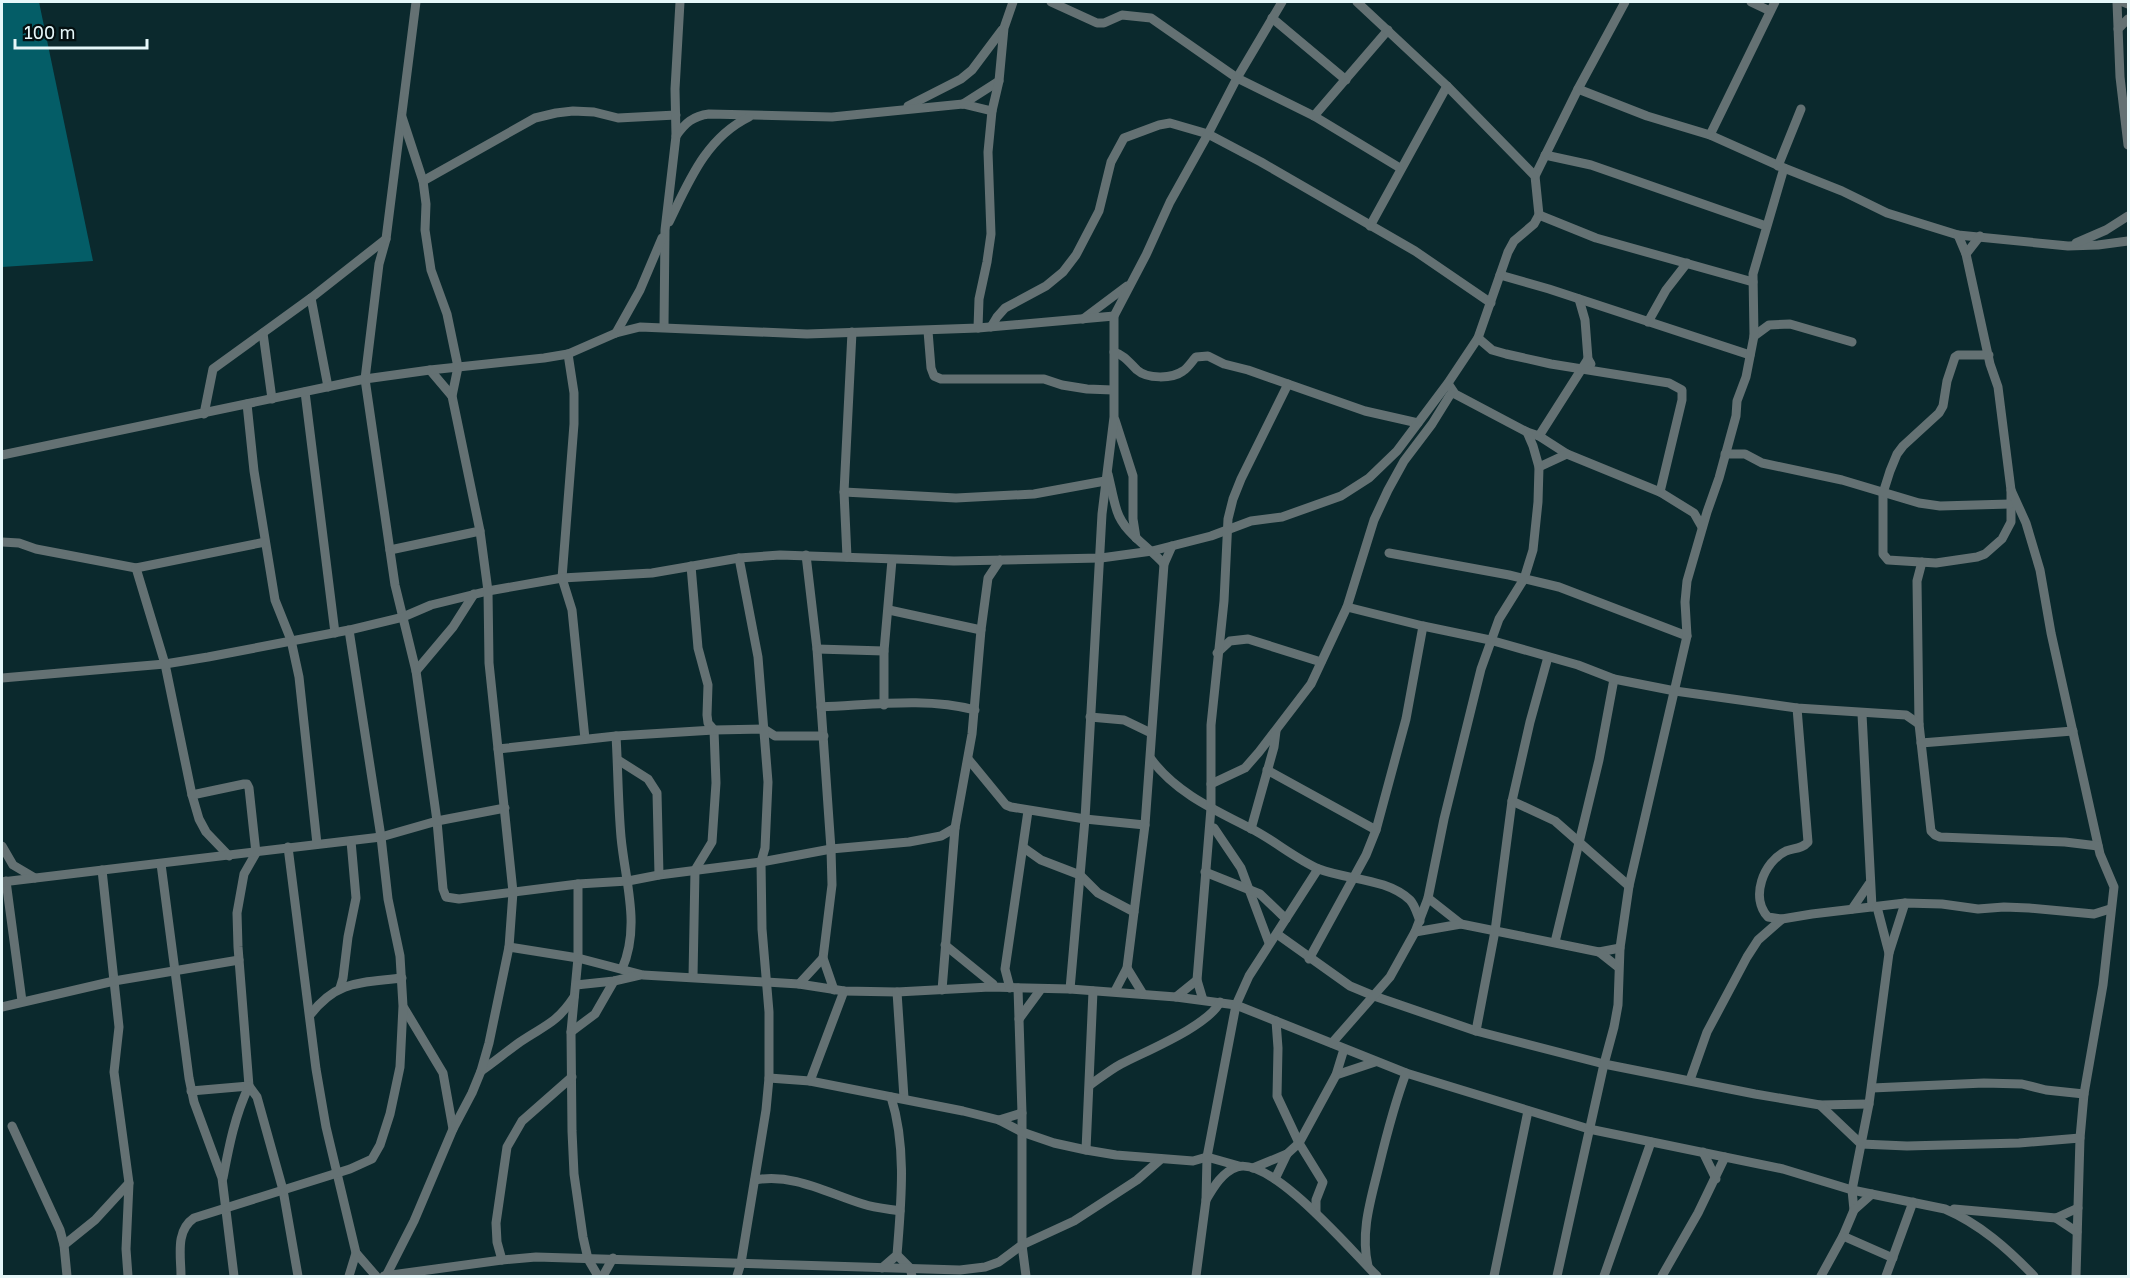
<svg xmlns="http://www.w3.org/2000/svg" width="2130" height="1278" viewBox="0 0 2130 1278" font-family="'Golos Text',sans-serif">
<rect width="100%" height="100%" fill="#0b292d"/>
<!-- forest -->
<path fill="#045d67" d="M2,2h37l54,259 -91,6z"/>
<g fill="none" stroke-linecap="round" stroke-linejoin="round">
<!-- minor -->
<g stroke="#647173" stroke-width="9">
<path d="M416,2l-30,237 -7,25 -14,115 30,206 21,86 21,150 6,68 3,8 13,2 119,-15 50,-3 31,-6 102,-13 70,-13 78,-7 32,-6 14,-8"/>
<path d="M1051,2l46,21h7l18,-8 29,3 86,60 77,38 86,52"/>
<path d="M1751,2l19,9"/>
<path d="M2117,2l3,75 8,68"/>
<path d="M2123,2l5,2"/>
<path d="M1272,18l74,62"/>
<path d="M2118,29l10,-10"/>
<path d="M1578,89l47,-87"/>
<path d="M963,104l36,-23"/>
<path d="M908,106l53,-27 11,-9 30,-40"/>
<path d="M1314,116l74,-86"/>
<path d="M1710,135l65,-133"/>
<path d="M676,136c9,-13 17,-20 33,-22l123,3 131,-13 29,7"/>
<path d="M1545,155l46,10 175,61"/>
<path d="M1778,166l23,-57"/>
<path d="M1535,176l43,-87 69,27 63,19 74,33 58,23 45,22 71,22 110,11 30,-1 30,-4"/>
<path d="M423,181l112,-63 21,-5 17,-2 21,1 24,6 58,-3"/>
<path d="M1539,215l57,23 157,44"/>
<path d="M669,222c20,-41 37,-84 80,-105"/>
<path d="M1370,226l77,-140"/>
<path d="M1958,235l8,19 24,110 8,23 13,103v32l-9,17 -17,15 -8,3 -41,6 -48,-3 -5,-6v-61l7,-22 7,-17 6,-8 36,-33 4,-7 4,-25 8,-24 3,-2h31"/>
<path d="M2076,243l30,-13 22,-14"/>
<path d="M1966,254l14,-18"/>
<path d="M1500,275l49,14 201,66"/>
<path d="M311,298l17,89"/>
<path d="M1579,299l6,21 3,39 3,5"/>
<path d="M1083,319l44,-33"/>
<path d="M1648,322l18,-32 21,-27"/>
<path d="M664,327l1,-97 11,-94 -1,-47 5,-87"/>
<path d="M991,327l6,-10 8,-9 41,-22 17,-14 13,-17 23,-44 12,-49 13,-24 35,-13 11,-2 38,11 53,28 154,89 76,52"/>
<path d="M978,328l1,-29 8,-37 4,-28 -3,-82 4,-41 7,-30 5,-53 9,-26"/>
<path d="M928,331l3,37 3,8 7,3h103l18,6 25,4 26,1"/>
<path d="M263,333l9,66"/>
<path d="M616,333l24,-43 22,-52"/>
<path d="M1754,336l15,-11 21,-1 62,18"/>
<path d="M1478,338l14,12 14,4 45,10 118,19 13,7v10l-22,92"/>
<path d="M1114,352c10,3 15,10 23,18 10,9 35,9 46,1 5,-3 9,-10 13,-14l12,-1 16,8 24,6 117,41 53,12"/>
<path d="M568,354l6,39v31l-12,154 10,32 13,129"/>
<path d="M430,370l22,26"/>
<path d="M1449,385l6,9 72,38 12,4 28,18 93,38 34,21 8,14"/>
<path d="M305,392l30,241"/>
<path d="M247,404l7,67 21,129 16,40 8,37 18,167"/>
<path d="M204,414l9,-45 98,-71 75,-59"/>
<path d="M1115,420l18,56v43l3,19"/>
<path d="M1539,436l49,-77"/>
<path d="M1725,454h20l17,9 80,17 77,23 21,3 70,-2"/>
<path d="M2,455l363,-76 65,-9 114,-12 24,-4 48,-21 24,-6 167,7 171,-6 136,-12"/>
<path d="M1539,467l28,-13"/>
<path d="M1108,474c3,12 5,25 9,37 7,22 32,36 47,53"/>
<path d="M2011,490l15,33 14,47 11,63 49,221 14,33 -11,98 -19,109 -4,44 -4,138"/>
<path d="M844,492l112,6 78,-4 71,-13"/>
<path d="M2,542l17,1 17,6 100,19 129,-26"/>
<path d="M390,550l90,-19"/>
<path d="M1389,553l120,22 50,12 128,49"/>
<path d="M806,555l11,94 14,200 1,36 -9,73 11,32"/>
<path d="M847,557l-3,-65 8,-160"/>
<path d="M1922,562l-5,19 2,143 12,107 4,4 5,2 125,5 33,4"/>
<path d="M691,566l7,82 10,37 -1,30 1,8 6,7 2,53 -4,59 -17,28 -2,107"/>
<path d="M136,568l29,96 27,131 7,24 7,13 23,24"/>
<path d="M1347,607l76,19"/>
<path d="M889,610l92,20"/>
<path d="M817,649l67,2"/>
<path d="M1217,653l13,-12 18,-2 73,23"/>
<path d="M416,671l37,-44 21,-33"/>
<path d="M2,678l163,-14 43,-7 141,-27 54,-13 28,-12 57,-14 74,-13 90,-5 87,-15 41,-3 174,6 147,-3 51,-7 59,-15 40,-15 31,-4 59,-21 28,-18 28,-27 51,-68 30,-45 30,-86 6,-11 20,-17 5,-9 -4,-39 -88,-90 -90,-84"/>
<path d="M884,705v-54l8,-91"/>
<path d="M821,707c51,-2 105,-10 154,3"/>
<path d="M1797,708l11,134c-6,7 -14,6 -22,9 -23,11 -36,47 -18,66l14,2 30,-5 93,-11 37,1 36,5 26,-2 25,1 65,6 16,-5"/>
<path d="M1862,714l10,193"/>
<path d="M1090,717l34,3 27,13"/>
<path d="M616,736c2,33 2,67 5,101 4,44 20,89 1,132"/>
<path d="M1921,743l152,-12"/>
<path d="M498,749l118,-13 98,-6 50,-1 11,7h49"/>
<path d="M1151,759c25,34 64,51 101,70 23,12 44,30 67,40 28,11 68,9 91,31 5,5 7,14 10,21"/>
<path d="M618,760l30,19 9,14 2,82"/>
<path d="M969,760l37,45 5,2 74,12 60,6"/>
<path d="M1267,770l109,60"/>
<path d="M1211,784l34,-16 14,-16 52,-68 36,-77 27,-87 14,-30 16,-29 28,-37 18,-29"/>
<path d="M192,795l52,-11h3l2,4 7,65 -12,21 -7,39 1,34 11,139 8,11 26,93 15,86"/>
<path d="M1512,801l43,20 74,65"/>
<path d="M1214,828l27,40 28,75"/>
<path d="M1251,829l23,-82 2,-16"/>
<path d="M2,846l11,19 22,13"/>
<path d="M288,847l28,222 10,58 30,126 20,23"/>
<path d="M1024,848l17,12 39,15 18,18 36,19"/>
<path d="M161,864l28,214 5,24 28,76 12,98"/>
<path d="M102,870l17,157 -5,45 15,111 -3,66 2,27"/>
<path d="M1205,872l55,22 26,25"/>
<path d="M6,881l16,120"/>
<path d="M2,882l379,-45 56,-16 68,-13"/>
<path d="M578,884v74l-7,74 1,99 2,43 9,63 5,22 10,17"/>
<path d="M1428,898l33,26"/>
<path d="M1877,907l12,46"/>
<path d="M1852,909l17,-25"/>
<path d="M1415,932l46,-8 138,28 21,-4"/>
<path d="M1277,934l73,52 24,10 102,35 128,33 151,30 65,11 49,-1"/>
<path d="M1555,942l44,-182 15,-81"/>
<path d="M945,945l48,39"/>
<path d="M509,947l69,11 65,17 156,9 45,7 53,1 93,-5 80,2 106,8 60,8 170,68 183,56 194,40 69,21 93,19c35,15 63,40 89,67"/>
<path d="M1599,952l19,15"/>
<path d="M1309,959l57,-104 10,-25 30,-111 17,-93 67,14 88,25 36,14 61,12 122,17 109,7 13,9"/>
<path d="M1127,968l16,26"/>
<path d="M799,984l24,-26"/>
<path d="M576,985l38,-4 26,-6"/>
<path d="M340,988l3,-10 5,-41 8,-39 -5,-57"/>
<path d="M1010,988l-5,-19 23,-158"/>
<path d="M1018,988l4,125v132l4,31"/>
<path d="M1070,989l15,-170 17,-305 12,-97v-101l32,-61 24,-53 38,-68 29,-56 45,-76"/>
<path d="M942,990l13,-162 17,-94 9,-104 7,-52 12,-18"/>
<path d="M1115,991l12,-23 18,-143 19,-261 8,-18"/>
<path d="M897,992l7,106"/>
<path d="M1176,997l21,-17"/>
<path d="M1203,1000l-6,-20 14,-172v-83l13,-124 4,-82 5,-20 8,-20 47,-95"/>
<path d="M2,1007l112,-26 125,-21"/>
<path d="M404,1008l39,65 10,56"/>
<path d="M310,1015c27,-35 50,-32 92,-37"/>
<path d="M1019,1019l22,-30"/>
<path d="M1276,1021l2,27 -1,48 22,47 24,39 -7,18v13"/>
<path d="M1476,1031l19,-100 17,-130 18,-79 18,-65"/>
<path d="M571,1032l24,-18 19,-33"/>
<path d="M1332,1043l58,-66 25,-45 13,-34 16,-79 37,-150 18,-50 25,-40 9,-29 5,-48 1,-35 -6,-21 -6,-14"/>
<path d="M481,1071c13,-9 25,-19 39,-29 25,-17 36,-18 54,-45"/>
<path d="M1336,1075l39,-13"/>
<path d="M769,1078l41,3 153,30 36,9 23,12 32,11 32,7 30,5 77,6 14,-4 32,9"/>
<path d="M1690,1080l17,-48 40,-75 11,-17 24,-21"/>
<path d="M810,1081l34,-90"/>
<path d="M1090,1085c10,-7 20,-15 31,-21 25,-13 87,-38 99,-62"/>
<path d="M1872,1088l112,-5 38,1 24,6 38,4"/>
<path d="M191,1091l58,-5"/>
<path d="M1820,1105l41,39 46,2 112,-3 61,-5"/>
<path d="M999,1120l23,-7"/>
<path d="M12,1126l48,104 4,15 3,31"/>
<path d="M1086,1150l7,-159"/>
<path d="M1703,1152l13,27"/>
<path d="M1253,1168l34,-14 12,-11 37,-68 8,-26"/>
<path d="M223,1178c6,-32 12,-63 26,-92"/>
<path d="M1275,1179l12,-25"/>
<path d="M755,1180c39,-7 72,13 108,24 12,4 25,5 37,7"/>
<path d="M1206,1200c7,-12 16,-28 31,-33 35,-11 116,86 140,109"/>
<path d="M1954,1209l102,9 22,-10"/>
<path d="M1854,1210l-2,-20 17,-86 20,-151 16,-50"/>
<path d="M2056,1218l21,14"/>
<path d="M1843,1236l50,22"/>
<path d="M64,1245l31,-25 34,-37"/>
<path d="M897,1255l13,13 2,8"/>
<path d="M502,1260l-5,-18 -1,-19 11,-76 15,-26 50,-44"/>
<path d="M1368,1266c-8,-34 3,-67 11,-100 8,-33 15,-61 27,-93"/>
<path d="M882,1268l15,-13c4,-52 10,-108 -6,-158"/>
<path d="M181,1276c0,-20 -6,-45 13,-58l156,-49 22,-10 8,-14 10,-31 10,-47 3,-61 -3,-50 -12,-57 -7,-62 -32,-207"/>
<path d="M349,1276l7,-23"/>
<path d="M384,1276l118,-16 34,-3 424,13 25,-3 14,-5 23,-17 52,-24 63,-41 24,-21"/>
<path d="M386,1276l28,-55 39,-92 19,-36 9,-22 8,-28 20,-96 4,-55 -24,-229 -1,-72 -8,-60 -28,-135 6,-29 -11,-53 -16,-44 -6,-40 1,-26 -3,-23 -21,-64"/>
<path d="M603,1276l10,-18"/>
<path d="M737,1276l4,-13 25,-153 3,-32v-66l-7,-83 -1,-67 4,-14 3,-66 -10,-125 -19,-99"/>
<path d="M1196,1276l10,-76 1,-43 29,-152 13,-29 69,-107"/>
<path d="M1494,1276l34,-165"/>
<path d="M1557,1276l47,-212 10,-37 4,-22 2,-57 9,-62 58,-250 -2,-34 2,-21 20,-69 12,-34 17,-62 1,-15 9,-24 8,-41 -1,-62 31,-106"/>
<path d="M1604,1276l47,-134"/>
<path d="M1662,1276l36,-63 27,-56"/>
<path d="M1821,1276l22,-40 11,-26 18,-16"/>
<path d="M1886,1276l27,-74"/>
</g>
</g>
<!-- border -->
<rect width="2130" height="1278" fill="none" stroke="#e6f7f9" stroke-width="6"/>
<!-- scale -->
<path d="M15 39v9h132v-9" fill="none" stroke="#e6f7f9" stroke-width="3"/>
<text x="24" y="39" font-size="18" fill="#e6f7f9" stroke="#041011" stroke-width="4.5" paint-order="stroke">100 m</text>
</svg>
